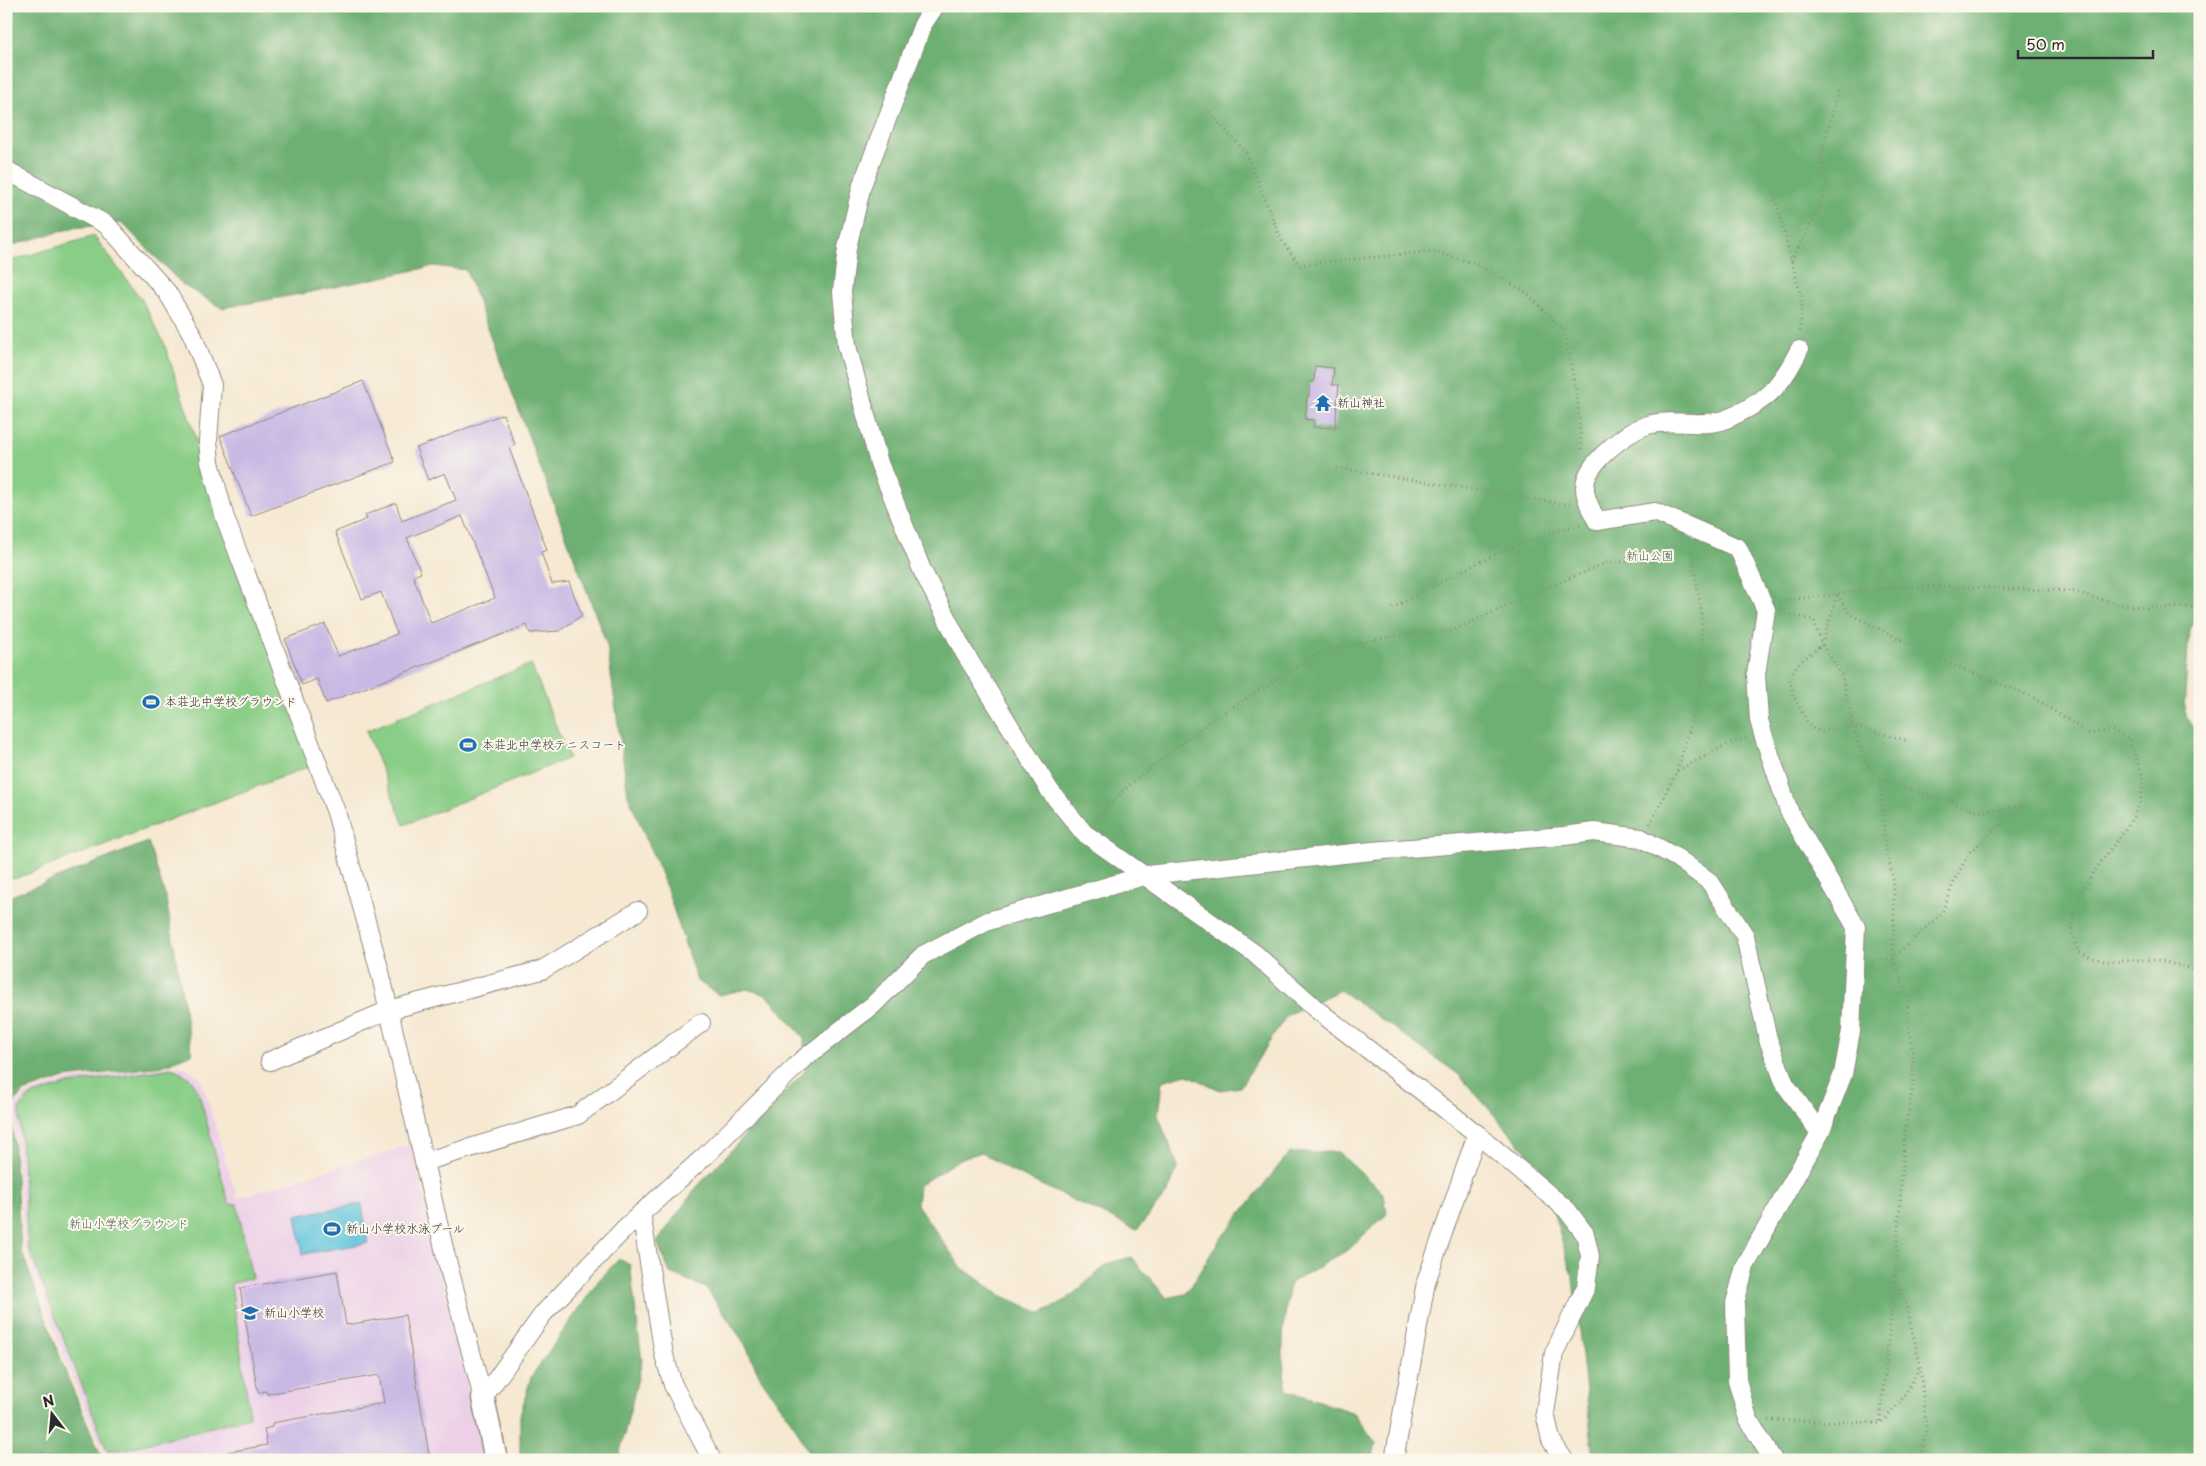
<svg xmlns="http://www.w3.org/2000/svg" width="2206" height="1466" viewBox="0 0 2206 1466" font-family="'Playpen Sans','Klee One',sans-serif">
<rect width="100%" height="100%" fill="#fbf7ec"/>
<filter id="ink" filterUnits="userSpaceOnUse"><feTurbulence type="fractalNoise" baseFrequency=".02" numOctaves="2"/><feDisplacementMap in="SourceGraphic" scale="10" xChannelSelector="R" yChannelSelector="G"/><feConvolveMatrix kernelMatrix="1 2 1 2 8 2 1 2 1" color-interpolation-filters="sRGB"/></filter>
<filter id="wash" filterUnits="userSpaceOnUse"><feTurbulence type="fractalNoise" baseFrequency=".0096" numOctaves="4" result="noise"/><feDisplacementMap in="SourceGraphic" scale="20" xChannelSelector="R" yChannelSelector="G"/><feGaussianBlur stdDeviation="1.12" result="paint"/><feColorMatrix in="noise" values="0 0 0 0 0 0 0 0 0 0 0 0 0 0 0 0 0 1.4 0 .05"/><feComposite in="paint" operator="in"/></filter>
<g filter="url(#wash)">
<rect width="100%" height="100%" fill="#f6e8d1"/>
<!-- built -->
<path fill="#edd0e8" d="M171,1066l15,1 15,12 36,119 173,-53 4,7 70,308h-351l-16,-3 -13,-5 -32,-74 -47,-130 -12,-139 12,-14 40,-14z"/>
<!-- green -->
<g fill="#89cd86" stroke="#5a7c58">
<path d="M94,236l48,64 22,43 37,110 117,310 -301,115 -11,1v-238l6,-3 -6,-2v-374z"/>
<path d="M531,664l38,94 -165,67 -38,-94z"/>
<path d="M173,1068l18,11 7,11 31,114h8l15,74 -21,6 19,133 -128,33h-15l-79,-203 -9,-138 11,-13 39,-12z"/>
</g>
<!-- forest -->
<g fill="#6eb073" stroke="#4c6e4f">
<path d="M6,6h2194v607l-11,16 -5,83 16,26v722h-606l-21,-181 -33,-112 -82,-93 -118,-84 -53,25 -47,72 -20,3 -34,-16 -24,7 -4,34 20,51 -10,26 -31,38 -130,-61 -25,-17 -22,7 -41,26 -2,20 44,62 39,28 41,18 25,-13 43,-37 22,-6 36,41 19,-4 32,-52 71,-89 49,-1 46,42 3,20 -41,37 -56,32c-6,37 -11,70 -3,107l67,23 22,30 -4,17h-560l-16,-32 -36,-51 -15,-33 -39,-56 -36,-15 -13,-31 39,-54 109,-117 -1,-33 -37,-43 -20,-6 -28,6 -22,-14 -30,-92 -39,-94 -21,-150 -141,-375 -32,-4 -128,27 -84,15 -39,-23 -61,-62 -50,5 -66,19z"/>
<path d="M148,842l18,56 26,156 -30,12 -97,12 -42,14 -12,15 10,142 46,127 33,77 7,7h-101v-562z"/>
<path d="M619,1259l11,6 12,96 -24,99h-98v-44l11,-39 68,-97z"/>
</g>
<!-- water -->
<path fill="#5ec4dc" stroke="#447884" d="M362,1204l6,39 -65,11 -7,-39z"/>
<g id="blocks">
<!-- building -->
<g fill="#c8b8e4" fill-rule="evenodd">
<path d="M1315,366l19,2 -2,17h7l-4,43 -22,-1 1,-7 -9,-1 2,-23 2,1 1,-15h4z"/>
<path d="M363,381l32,81 -144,54 -31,-80z"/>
<path d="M503,414l12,31 -6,3 38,102 -6,2 11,32 17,-2 13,33 -23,16 -29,2 -3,-8 -201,78 -9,-24 -15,6 -17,-46 40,-15 13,32 59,-22 -16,-42 -19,7 -27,-67 32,-13 -2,-4 31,-12 6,18 54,-21 -11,-27 -17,7 -12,-32zM462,516l33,82 -64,25 -18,-47 8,-3 -14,-35z"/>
<path d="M337,1271l9,54 59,-10 25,145h-201l-1,-8 39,-7 -3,-16 8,-2v-4l112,-20 -5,-28 -112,19 -1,-3 -8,2 -18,-105z"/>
</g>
</g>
</g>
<g filter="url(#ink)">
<use href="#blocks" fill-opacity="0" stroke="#908a7e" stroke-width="1"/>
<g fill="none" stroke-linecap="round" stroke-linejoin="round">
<!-- minor casing -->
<g stroke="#908a7e" stroke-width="20">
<g id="minor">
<path d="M935,6l-12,18 -61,161 -15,63 -5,44 5,54 32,117 43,107 42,82 86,139 34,42 170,120 62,56 161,125 90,76 18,24 5,22 -4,31 -32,66 -9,60 6,27 13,20"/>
<path d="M6,170l101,55 60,67 25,42 20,51 -4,56 2,21 15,56 111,294 44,160 66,285 37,141"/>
<path d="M270,1061l119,-51 153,-40 96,-59"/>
<path d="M424,1162l154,-47 123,-92"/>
<path d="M641,1213l23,142 9,30 39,75"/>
<path d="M483,1398l60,-84 82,-86 80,-72 97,-96 71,-55 50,-50 65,-34 159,-46 225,-24 192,-15 30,-4 47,6 36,20 33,24 35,54 23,103 17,45 35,49"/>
<path d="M1394,1460l32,-178 51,-148"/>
<path d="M1773,1460l-25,-41 -11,-39 -2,-77 10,-37 75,-133 23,-59 8,-43 5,-104 -67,-116 -26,-77 -4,-14 -3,-46 10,-64 -28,-62 -83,-36 -58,9c-5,-9 -13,-24 -12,-35 1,-23 42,-55 63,-61 22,-7 55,3 76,-5 40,-17 56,-31 75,-70"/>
</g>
</g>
<!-- tertiary casing -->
<g stroke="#908a7e" stroke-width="25">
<path id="tertiary" d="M483,1398l13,62"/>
</g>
<!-- path -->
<g stroke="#908a7e" stroke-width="3" stroke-dasharray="1 4" stroke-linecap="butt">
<path d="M1206,108l40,45 35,86 18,26 134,-14 40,12 50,27 41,40 13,66 5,57"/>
<path d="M1774,194l28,106 -2,33"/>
<path d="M1791,261l28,-51 8,-28 -6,-26 17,-65"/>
<path d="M1337,468l234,37"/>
<path d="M1837,595l13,19 93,47 88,35 59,38 22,-4 17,9c4,13 14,31 14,44 0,50 -70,87 -71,146 0,7 4,16 6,22 32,18 41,7 72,9 17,1 34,7 50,11"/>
<path d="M1837,596l-15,49 -22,17 -11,15 5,20 16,30 11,5 32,-6 56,15"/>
<path d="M1779,601l106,-13 57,-2 129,5 44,12 31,5 54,-1"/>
<path d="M1392,608c60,-31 120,-68 188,-83"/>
<path d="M1781,613l33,7 8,25 20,30 11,51 12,37 15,17 5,64 9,38 -1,76 15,40v27l5,26v36l-8,43 -10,146 12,32 13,57 6,62 -5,33"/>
<path d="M1677,771l23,-78 2,-76 -11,-70"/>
<path d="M1880,780l102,32 41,-7"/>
<path d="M1095,821l33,-35 82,-65 113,-70 74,-16 55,-4 71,-33 86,-36 42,-1 30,-20"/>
<path d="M1650,824l27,-53 53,-28 18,-5"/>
<path d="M1872,961l21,-3 49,-45 13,-34 15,-27 53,-47"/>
<path d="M1895,1276l-15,147c19,-16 29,-34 39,-56"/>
<path d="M1768,1420l112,3"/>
</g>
<!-- minor -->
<use href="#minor" stroke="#fff" stroke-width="18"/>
<!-- tertiary -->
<use href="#tertiary" stroke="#fff" stroke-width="22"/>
</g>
</g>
<!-- icons -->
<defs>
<g id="temple-bare" transform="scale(1.35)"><path d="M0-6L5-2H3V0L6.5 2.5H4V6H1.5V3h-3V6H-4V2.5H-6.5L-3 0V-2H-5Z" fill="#1f6fb2" stroke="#fbf7ec" stroke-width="2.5" paint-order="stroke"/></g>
<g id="stadium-bare" transform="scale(1.35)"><path d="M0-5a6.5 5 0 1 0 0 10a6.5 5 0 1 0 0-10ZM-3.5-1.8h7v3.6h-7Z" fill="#1f6fb2" stroke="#fbf7ec" stroke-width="2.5" paint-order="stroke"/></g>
<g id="school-bare" transform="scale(1.35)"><path d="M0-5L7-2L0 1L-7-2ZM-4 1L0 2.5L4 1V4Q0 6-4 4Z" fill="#1f6fb2" stroke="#fbf7ec" stroke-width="2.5" paint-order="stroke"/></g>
</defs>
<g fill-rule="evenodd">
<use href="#temple-bare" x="1323" y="403"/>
<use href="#stadium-bare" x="151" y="702"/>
<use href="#stadium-bare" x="468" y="745"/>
<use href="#stadium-bare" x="332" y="1229"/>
<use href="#school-bare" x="250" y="1313"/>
</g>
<g text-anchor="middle" stroke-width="4" stroke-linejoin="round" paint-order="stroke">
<!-- poi labels -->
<g font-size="12" fill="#2b2b2b" stroke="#fbf7ec" text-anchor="start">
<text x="1337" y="407">新山神社</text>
<text x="165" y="706">本荘北中学校グラウンド</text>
<text x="482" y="749">本荘北中学校テニスコート</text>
<text x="346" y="1233">新山小学校水泳プール</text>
<text x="264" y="1317">新山小学校</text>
</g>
<!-- park labels -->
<g font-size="12" fill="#475c46" stroke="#fbf7ec">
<text x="1650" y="560">新山公園</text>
<text x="129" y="1228">新山小学校グラウンド</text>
</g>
</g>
<!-- margin -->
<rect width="2206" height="1466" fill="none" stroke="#fbf7ec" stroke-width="25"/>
<!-- north arrow -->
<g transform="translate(52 1414) rotate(344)" stroke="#fbf7ec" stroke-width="4" paint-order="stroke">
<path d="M0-4L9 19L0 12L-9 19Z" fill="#2b2b2b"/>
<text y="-8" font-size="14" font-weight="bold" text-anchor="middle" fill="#2b2b2b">N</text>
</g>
<!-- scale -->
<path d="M2018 50v8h135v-8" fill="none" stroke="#2b2b2b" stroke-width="2.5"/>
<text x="2026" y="50" font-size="15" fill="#2b2b2b" stroke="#fbf7ec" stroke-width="4" paint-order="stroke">50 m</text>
</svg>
